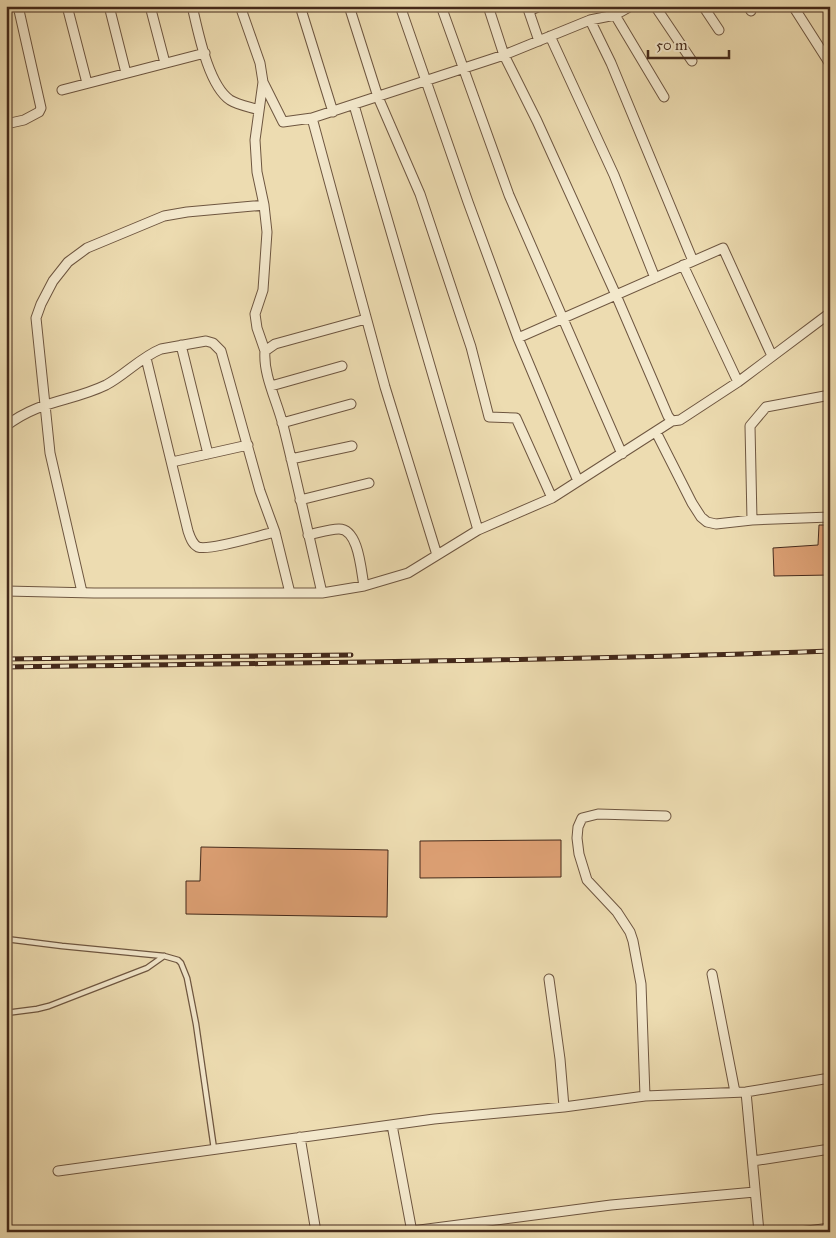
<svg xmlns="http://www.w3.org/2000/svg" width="836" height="1238" viewBox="0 0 836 1238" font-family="'IM FELL Great Primer',serif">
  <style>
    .building { fill: #dda074; stroke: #44291a }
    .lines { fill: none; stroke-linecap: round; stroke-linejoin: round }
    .service-casing { stroke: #6e5640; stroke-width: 7 }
    .minor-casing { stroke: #6e5640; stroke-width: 11 }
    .service { stroke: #f3e8cc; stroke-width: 4.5 }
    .minor { stroke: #f3e8cc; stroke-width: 9 }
    .rail-casing { stroke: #44291a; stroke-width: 5 }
    .rail { stroke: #f3e8cc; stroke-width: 3; stroke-dasharray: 9; stroke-linecap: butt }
  </style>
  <rect width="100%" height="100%" fill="#eddcb1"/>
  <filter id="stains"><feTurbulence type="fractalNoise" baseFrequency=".004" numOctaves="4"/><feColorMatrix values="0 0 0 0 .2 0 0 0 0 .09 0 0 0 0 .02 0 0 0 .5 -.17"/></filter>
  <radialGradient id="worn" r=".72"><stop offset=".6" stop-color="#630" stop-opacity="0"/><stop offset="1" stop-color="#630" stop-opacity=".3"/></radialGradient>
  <!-- building -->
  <path class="building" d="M819,525H830V575L774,576L773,548L818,545Z
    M561,840V877L420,878V841Z
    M201,847L388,850L387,917L186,914V881H200Z"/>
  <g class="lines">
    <!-- service casing -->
    <g class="service-casing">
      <path id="service" d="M6,939L62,946L164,956L178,960L181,963L187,978L196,1024L214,1149
        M6,1013L37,1009L49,1006L147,968L164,956"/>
    </g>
    <!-- minor casing -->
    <g class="minor-casing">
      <path id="minor" d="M67,6L87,83
        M109,6L126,73
        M150,6L165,63
        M192,6C198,31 208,85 230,100C238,105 250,107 259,110
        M240,6L260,63L263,82L255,140L257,172L264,205L267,232L263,290L255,314L257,328L265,351
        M300,6L333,112
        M349,6L378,97L420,194L471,347L489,417L516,418L552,498
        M400,6L468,202L518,338L578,481
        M441,6L509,195L622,454
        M488,6L504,55L537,121L616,295L668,416L672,421L680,420L738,382L830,313
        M527,6L539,41
        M631,6L615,15L664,97
        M655,6L692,61
        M703,6L719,30
        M748,6L751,11
        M793,6L830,64
        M529,11L540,6
        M590,20L611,63L693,261
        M550,36L614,175L655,278
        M263,82L283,122L312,118
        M62,90L205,53
        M354,105L478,530
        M6,124L24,120L39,112L41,108L18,6
        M683,265L738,382
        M518,338L723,248L772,356
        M181,345L208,454
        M146,358L188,531C190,537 192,544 198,547C209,551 261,535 275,532
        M271,386L342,366
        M282,423L351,404
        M6,426C39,400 71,402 106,385C125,375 141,357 161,349L206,341L213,343L221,351L260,491L275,532L290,593
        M656,432L692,503L701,517L707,522L716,524L752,520L830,517
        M291,459L352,446
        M172,462L248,445
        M300,500L369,483
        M752,520L750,426L766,407L830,395
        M308,535C318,533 329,529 339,529C359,529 361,571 364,586
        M437,555L385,387L312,118L504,55L590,20L615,15L610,6
        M6,591L94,593H322L364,586L408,573L478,530L552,498L672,421
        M82,592L50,453L36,318L41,304L53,281L68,262L87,248L164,216L187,212L264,205
        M322,593C309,537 297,481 283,425C277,401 263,375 265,351L275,344L366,319
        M712,974L735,1092
        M549,979L560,1059L564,1107
        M746,1092L759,1232
        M645,1096L641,984L633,941L630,932L617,912L587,880L579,854L577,838L578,827L582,818L598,814L666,816
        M392,1125L412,1232
        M300,1137L316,1232
        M753,1161L830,1149
        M58,1171L434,1119L564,1107L645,1096L746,1092L830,1078
        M412,1231L611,1205L755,1192
        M800,1232L830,1228"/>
    </g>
    <!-- service -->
    <use href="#service" class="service"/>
    <!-- minor -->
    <use href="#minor" class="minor"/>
    <!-- rail casing -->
    <g class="rail-casing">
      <path id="rail" d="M6,659L351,655
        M6,667C281,663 555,661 830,651"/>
    </g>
    <!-- rail -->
    <use href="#rail" class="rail"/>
  </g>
  <!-- margin -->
  <rect width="836" height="1238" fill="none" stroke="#eddcb1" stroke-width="25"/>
  <rect x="8" y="8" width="821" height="1223" fill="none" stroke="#44291a" stroke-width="2.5"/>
  <rect x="12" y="12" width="811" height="1213" fill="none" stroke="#44291a"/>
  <!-- scale -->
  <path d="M648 50v8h81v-8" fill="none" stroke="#44291a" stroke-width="2.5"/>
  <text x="656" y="50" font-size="15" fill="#44291a" stroke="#f3e8cc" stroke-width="4" paint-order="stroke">50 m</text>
  <rect width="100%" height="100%" filter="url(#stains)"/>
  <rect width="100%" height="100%" fill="url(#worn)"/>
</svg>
